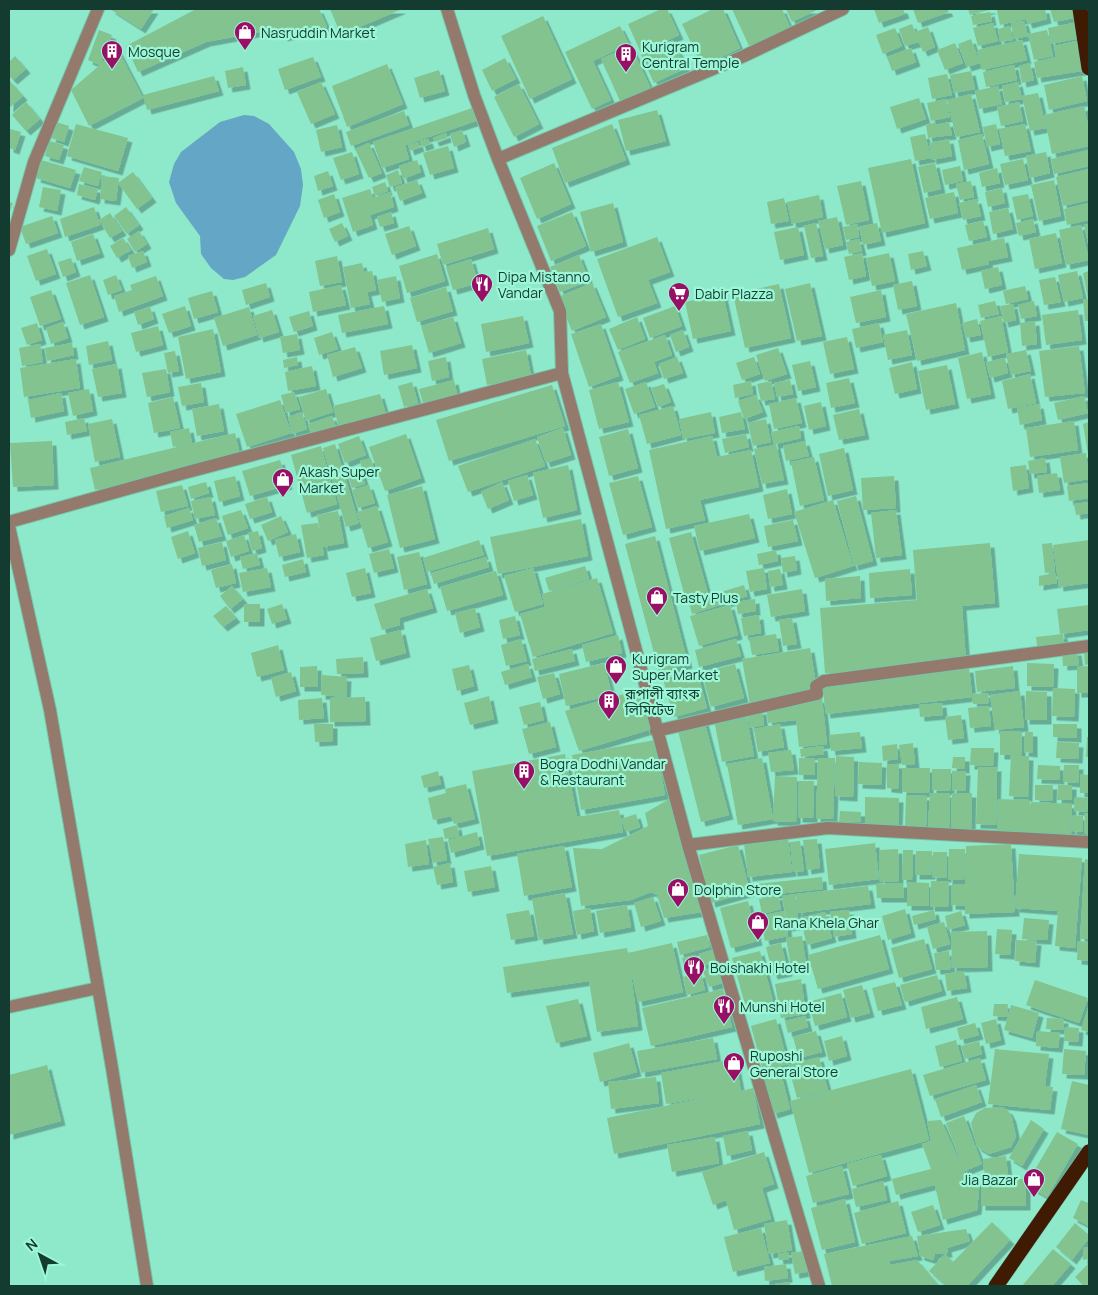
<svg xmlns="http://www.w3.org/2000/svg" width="1098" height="1295" viewBox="0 0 1098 1295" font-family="Manrope,'Noto Sans Bengali',sans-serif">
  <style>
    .water { fill: #63a6c5 }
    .building { fill: #82c38f; filter: url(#shadow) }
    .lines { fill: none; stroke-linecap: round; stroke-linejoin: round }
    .minor-casing { stroke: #76c6ab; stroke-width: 14 }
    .highway-casing { stroke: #76c6ab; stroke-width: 16 }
    .minor { stroke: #937a6d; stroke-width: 12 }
    .highway { stroke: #3f1b04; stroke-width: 15 }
    .labels { text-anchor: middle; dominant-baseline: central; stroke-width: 4.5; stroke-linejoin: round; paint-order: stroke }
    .poi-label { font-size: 14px; fill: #143b2f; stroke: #9bf7d7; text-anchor: start }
  </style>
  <defs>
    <filter id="shadow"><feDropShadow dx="4.5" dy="4.5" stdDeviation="0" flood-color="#0004"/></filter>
  </defs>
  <rect width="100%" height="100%" fill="#8ee9ca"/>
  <!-- water -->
  <path class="water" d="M244,115L254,116L269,124L294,152L301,169L303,185L300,206L276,255L245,277L233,280L224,279L211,268L201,254L200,236L176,203L169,182L174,164L181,152L220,122Z"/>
  <!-- building -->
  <path class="building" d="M110,9H154L141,29Z
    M196,9H319L327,27L283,37L281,28L206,42L138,72L126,46Z
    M330,9H402L341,35Z
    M661,9H667L679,35L641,53L628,24Z
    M713,9H723L740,48L702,66L682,24Z
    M732,9H782L790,27L749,46Z
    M786,9H819L792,22Z
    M874,9H903L905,14L879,23Z
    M913,9H947L949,12L918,23Z
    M968,9H993L970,15Z
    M1003,9H1045L1047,19L1028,24L1026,19L1000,25L997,10Z
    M1050,9H1072L1074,18L1054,22Z
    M990,12L992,21L973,25L971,16Z
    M543,16L572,79L530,99L501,36Z
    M1024,21L1028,36L1014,39L1011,23Z
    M1078,22L1081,38L1051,44L1048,28Z
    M993,23L998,41L978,46L973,28Z
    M912,24L915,32L928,27L935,47L923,52L919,42L905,46L899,29Z
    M620,26L629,44L593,61L611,100L592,109L565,52Z
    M1010,26L1013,40L1000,42L998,29Z
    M895,28L902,46L883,54L876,35Z
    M99,30L112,35L101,64L118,50L143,98L89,126L71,90L100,65L88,60Z
    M1047,30L1053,56L1034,60L1028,34Z
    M971,39L980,63L967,67L958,44Z
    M673,40L686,68L654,83L641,55Z
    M1022,40L1027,60L982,70L977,50Z
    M1076,41L1082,71L1037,78L1034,62L1056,57L1054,46Z
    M955,43L963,63L945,70L937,50Z
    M631,46L650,87L620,101L601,59Z
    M911,48L916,62L892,71L887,57Z
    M15,56L26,69L13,80L9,76V62Z
    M313,57L321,77L285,90L278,69Z
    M505,58L516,79L492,91L482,70Z
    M1030,63L1034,80L1022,83L1019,66Z
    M387,64L403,104L347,127L332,86Z
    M1014,65L1017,80L986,87L983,72Z
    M243,67L246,85L228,88L225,71Z
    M439,70L445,91L420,98L414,78Z
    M971,71L975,89L954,93L950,75Z
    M947,74L952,95L932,99L928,78Z
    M214,76L219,91L147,110L143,95Z
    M1082,76L1087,101L1049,110L1044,85Z
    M9,80L23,96L9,108Z
    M321,82L335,114L311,124L297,92Z
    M1018,82L1022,99L1005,102L1002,86Z
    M519,84L539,124L514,137L494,97Z
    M998,86L1002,104L979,109L975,91Z
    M1038,93L1046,128L1030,131L1022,96Z
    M971,94L980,132L956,137L947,100Z
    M919,98L926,119L897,129L890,107Z
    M946,99L950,117L931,121L927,103Z
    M26,102L40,119L26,131L12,115Z
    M1019,102L1023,121L1001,126L997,107Z
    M1084,106L1089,130V146L1052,154L1044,115Z
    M475,107L479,120L405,145L409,159L382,168L373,142Z
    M657,110L666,141L626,151L618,120Z
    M404,111L409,125L351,146L346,132Z
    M56,122L69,126L64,142L51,138Z
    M936,122V125L949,122L952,135L928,138L926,125Z
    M76,124L128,138L118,171L67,156Z
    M612,124L626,160L565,183L552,148Z
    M996,124L1000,144L987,147L983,127Z
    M1025,124L1031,151L1005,156L999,129Z
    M337,125L342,147L321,152L316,130Z
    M10,129L21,132L15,150L9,148Z
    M462,130L466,142L454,147L450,134Z
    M446,133L447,138L435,142L433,138Z
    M925,134L931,158L915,161L910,137Z
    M982,134L989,164L964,170L958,140Z
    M428,139L430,144L422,147L420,141Z
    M949,139L952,156L932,160L929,143Z
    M49,141L64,145L59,160L45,156Z
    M418,142L420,147L410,151L408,145Z
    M369,143L382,173L369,178L355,149Z
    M448,146L454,168L430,175L423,153Z
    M1089,150V166L1054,174L1051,159Z
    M352,152L359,174L341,180L333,158Z
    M1046,152L1050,173L1030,178L1026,156Z
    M911,159L925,223L882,233L868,168Z
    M1023,159L1028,180L1005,185L1000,164Z
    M41,160L76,170L70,188L36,178Z
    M417,160L421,172L403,179L399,166Z
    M554,163L571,204L537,219L520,178Z
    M935,163L941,189L924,193L918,167Z
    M960,166L963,181L945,185L942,170Z
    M84,167L102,172L98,186L79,181Z
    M997,168L1000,183L982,187L979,173Z
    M1089,169V200L1063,206L1056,177Z
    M398,170L402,183L390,187L386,175Z
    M328,171L333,186L318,191L314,176Z
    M133,172L152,198L137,209L118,183Z
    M102,176L119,178L116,201L100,199Z
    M417,180L422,193L400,201L395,187Z
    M1054,180L1061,216L1039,221L1031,185Z
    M861,181L869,220L846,225L837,186Z
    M971,181L974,197L960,200L956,184Z
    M385,182L388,191L375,196L372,187Z
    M79,184L98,189L95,200L77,195Z
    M43,187L61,190L57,211L39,207Z
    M1002,188L1005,203L988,207L985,192Z
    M370,189L373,198L390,192L394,207L370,215L373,225L353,232L342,198Z
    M954,192L958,213L930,219L925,198Z
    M334,194L340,212L324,218L318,200Z
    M1028,194L1033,216L1017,220L1012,197Z
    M819,195L823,217L792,224L787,202Z
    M784,198L789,221L771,224L767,202Z
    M977,199L981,216L963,220L959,203Z
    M9,202L13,203L9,214Z
    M613,203L623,242L591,252L580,212Z
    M1089,203V220L1067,225L1064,209Z
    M94,207L100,225L65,237L60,219Z
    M126,207L139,225L127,234L114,216Z
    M1008,208L1013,229L993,234L989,212Z
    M391,212L394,223L380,227L377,217Z
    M572,212L586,246L551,261L537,226Z
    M110,213L122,231L110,238L99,220Z
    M52,216L58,233L26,244L20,227Z
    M837,217L843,245L825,249L818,221Z
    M1033,219L1036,232L1019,236L1016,223Z
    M983,221L987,237L969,241L965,225Z
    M342,223L348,236L335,242L329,229Z
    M816,223L823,256L811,258L804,226Z
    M877,223L881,241L863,245L859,227Z
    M857,224L859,237L846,240L843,227Z
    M1089,224V243H1088L1084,225Z
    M1081,225L1089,260L1066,265L1059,230Z
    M409,226L416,246L392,255L385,234Z
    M798,227L804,255L780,260L774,232Z
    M488,228L494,249L443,265L437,244Z
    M139,231L147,244L135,252L127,239Z
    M1056,233L1062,263L1035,269L1029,239Z
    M93,234L100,253L77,261L71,242Z
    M657,237L670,272L648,280L657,303L618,317L597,259Z
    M123,238L131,250L117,258L110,246Z
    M1004,238L1008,257L988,261L989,264L962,270L957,248Z
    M859,239L862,251L849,254L846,242Z
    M47,249L56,274L36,281L27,256Z
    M143,251L147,262L132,268L128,256Z
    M923,251L927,266L911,270L908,254Z
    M862,253L866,276L849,280L844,257Z
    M889,253L895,281L872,286L866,258Z
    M437,254L445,281L407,293L399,266Z
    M579,255L589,281L560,292L550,267Z
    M337,256L342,282L320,286L315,261Z
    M71,258L76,272L63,277L58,262Z
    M471,259L478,283L453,290L446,267Z
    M362,263L364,272L372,271L376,290L367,292L370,304L351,308L343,267Z
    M998,267L1002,285L985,289L981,271Z
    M1077,271L1083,298L1064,302L1058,275Z
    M1089,271V321H1085L1083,299H1088L1083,273Z
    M90,275L104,317L80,325L66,283Z
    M116,275L122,290L108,295L103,280Z
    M156,276L163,296L119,312L114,296L132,290L130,285Z
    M396,276L400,298L382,302L377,280Z
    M1055,277L1061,302L1044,305L1039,280Z
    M912,281L917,306L898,310L893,285Z
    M266,283L270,297L246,305L242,290Z
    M592,283L606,317L572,331L558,297Z
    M810,283L822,336L797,341L785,289Z
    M779,284L791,338L745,348L733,294Z
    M341,285L346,305L313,312L309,292Z
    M1025,286L1028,299L1006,304L1003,291Z
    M446,287L453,311L417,322L410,298Z
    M51,290L61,319L40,326L30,297Z
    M881,290L886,317L856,323L850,297Z
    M212,291L218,312L194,319L188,298Z
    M723,294L731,331L693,339L685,302Z
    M995,301L999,314L981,318L978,305Z
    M1034,301L1037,316L1021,319L1018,305Z
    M956,303L965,350L917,361L906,314Z
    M1013,304L1016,320L1004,323L1000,306Z
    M185,306L191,326L169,333L162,314Z
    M384,306L388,324L342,333L338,315Z
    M675,306L682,326L650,338L643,318Z
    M150,307L154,319L138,325L134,312Z
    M249,307L257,335L223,346L214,318Z
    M272,310L279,332L259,338L253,316Z
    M1078,310L1082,340L1046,345L1042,315Z
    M309,311L313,326L294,332L289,317Z
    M523,316L529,343L486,352L481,324Z
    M1001,316L1008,352L988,357L980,321Z
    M453,317L461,343L429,353L421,326Z
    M637,317L645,339L618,350L609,329Z
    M977,319L981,335L966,338L962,323Z
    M1035,321L1037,344L1022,346L1020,323Z
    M63,322L68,338L51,344L46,328Z
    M37,323L42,340L27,345L21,328Z
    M879,323L883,342L856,348L852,329Z
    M601,324L619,376L589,387L571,334Z
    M158,326L163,345L136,352L131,333Z
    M213,329L221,372L186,379L178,337Z
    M683,330L689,347L676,352L670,335Z
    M907,330L912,355L888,360L883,335Z
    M332,332L338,349L319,355L314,338Z
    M297,334L300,350L283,353L280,337Z
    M665,335L672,355L654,362L658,373L630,383L618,352Z
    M847,337L854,369L830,374L823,342Z
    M108,341L112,360L89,365L86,346Z
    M72,343L74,355L47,361L45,348Z
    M40,344L43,362L22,366L19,348Z
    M412,345L417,368L384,375L380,351Z
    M1079,346L1085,393L1045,397L1039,351Z
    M355,347L362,368L333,377L327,355Z
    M778,348L787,374L765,381L756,355Z
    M526,350L531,376L487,385L482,359Z
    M1026,350L1031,371L1011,375L1006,354Z
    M175,351L179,371L168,373L164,353Z
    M982,352L991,394L967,399L958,358Z
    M297,357L298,365L284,368L283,360Z
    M446,357L449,377L432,381L428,361Z
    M677,357L683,373L664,379L659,364Z
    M754,357L760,374L742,380L736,363Z
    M1005,358L1008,373L990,378L986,362Z
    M76,359L80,388L24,397L20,368Z
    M810,361L816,387L798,391L792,365Z
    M912,362L917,389L895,394L889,368Z
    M117,364L122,393L98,397L92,369Z
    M947,365L955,404L926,410L918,371Z
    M312,366L316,386L288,391L285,372Z
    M166,369L170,392L147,397L142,373Z
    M1030,374L1036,403L1008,409L1002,381Z
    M849,378L855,403L831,408L826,383Z
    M454,380L457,394L423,403L419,389Z
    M790,380L793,394L777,397L774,383Z
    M751,381L753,394L735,398L733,385Z
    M771,381L775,399L761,401L757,384Z
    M412,382L418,403L404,407L398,386Z
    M618,382L629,422L599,429L589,390Z
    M646,382L655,407L634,414L625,389Z
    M201,383L204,402L182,406L178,387Z
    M664,384L671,402L658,407L651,388Z
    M552,385L565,426L449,461L436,420Z
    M89,389L93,411L73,416L68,393Z
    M326,389L333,412L306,421L299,397Z
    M294,392L300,409L286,413L281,395Z
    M61,393L64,411L31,418L28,400Z
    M380,394L386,414L339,427L333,406Z
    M756,395L763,412L744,419L738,401Z
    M1084,396L1088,413L1058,420L1054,403Z
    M173,397L180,428L154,433L148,403Z
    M796,398L802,423L774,429L769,404Z
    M280,400L291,433L247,447L236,414Z
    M821,402L826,426L809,430L804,406Z
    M219,404L224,431L197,436L192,409Z
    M1039,404L1042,420L1020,425L1017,408Z
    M673,406L681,435L647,444L639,415Z
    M859,409L865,435L839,440L833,415Z
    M302,412L307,429L292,434L288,417Z
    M711,412L715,433L683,439L679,419Z
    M741,412L745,429L722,433L719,417Z
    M332,416L337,430L312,438L308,424Z
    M84,418L87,431L67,435L65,422Z
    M112,419L120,457L95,462L88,424Z
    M766,419L771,442L753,446L748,423Z
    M1074,421L1078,450L1030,457L1026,428Z
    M1089,422V454H1088L1083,424Z
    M799,426L801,438L776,444L784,480L762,484L754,449L774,445L771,432Z
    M189,428L192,443L173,447L170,432Z
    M563,428L571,455L546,463L537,437Z
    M628,429L638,468L609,476L599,437Z
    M235,433L240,455L95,490L90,468Z
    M406,434L421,478L385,491L369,447Z
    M746,434L749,447L725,453L722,439Z
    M359,436L366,455L345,463L338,444Z
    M712,436L717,457L751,450L759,487L700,500L705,520L666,529L649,450Z
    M535,439L545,466L468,492L458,466Z
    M52,441L54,485L13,487L10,443Z
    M805,441L809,456L786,461L783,446Z
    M335,444L359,523L346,527L323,448Z
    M321,446L337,504L307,513L291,455Z
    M844,448L853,490L828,496L819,454Z
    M1086,453L1089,479L1064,483L1060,457Z
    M814,457L824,500L800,506L791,462Z
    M371,458L375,472L364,475L360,461Z
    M1045,458L1047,472L1030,474L1028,461Z
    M280,460L288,485L250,496L242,471Z
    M568,465L577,510L543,518L533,473Z
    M1026,465L1029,488L1013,491L1010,467Z
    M360,467L365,484L352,488L347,471Z
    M1057,473L1060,490L1039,493L1037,476Z
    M527,475L533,495L514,501L508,481Z
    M235,476L240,496L219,502L214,481Z
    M638,476L652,527L623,535L609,483Z
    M894,476L896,508L863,510L861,478Z
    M206,482L209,493L191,499L188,487Z
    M502,482L509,500L488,509L481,492Z
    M1088,483L1089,498L1069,501L1067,486Z
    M182,485L188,506L161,512L156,491Z
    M369,485L375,503L358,508L352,490Z
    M422,486L435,539L400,548L387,495Z
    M787,489L792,514L768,519L763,495Z
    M856,496L873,561L854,566L837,501Z
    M211,497L215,515L195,519L191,501Z
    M267,497L272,512L250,519L245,504Z
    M833,500L853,566L815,578L794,512Z
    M1089,502V513L1076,515L1074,504Z
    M377,506L388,542L368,548L357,512Z
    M189,508L193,520L167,528L164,516Z
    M241,510L248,528L228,535L222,516Z
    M896,510L902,555L876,558L871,513Z
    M338,511L344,543L323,547L317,515Z
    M749,514L755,538L700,551L694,526Z
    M281,516L288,532L268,541L261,525Z
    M216,518L222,536L199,542L194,525Z
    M581,519L588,556L498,574L490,537Z
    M793,520L798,541L768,547L764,526Z
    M318,523L324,555L307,558L301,525Z
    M188,531L195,553L178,559L171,537Z
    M258,531L262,548L252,551L248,533Z
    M691,532L708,594L686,601L669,538Z
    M296,534L300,552L279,557L275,540Z
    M244,535L249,551L231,557L226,541Z
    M655,536L688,664L659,672L625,544Z
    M479,540L484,555L427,572L423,558Z
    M1089,540V583L1059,587L1053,545Z
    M222,542L226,560L202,566L198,548Z
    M990,543L995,603L962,606L966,661L930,667L825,673L820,608L917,600L913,550Z
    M1052,543L1055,572L1045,573L1042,544Z
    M389,549L394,568L374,573L369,554Z
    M776,550L778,561L759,565L757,554Z
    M419,552L427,584L404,590L397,557Z
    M257,553L260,565L243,569L240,557Z
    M795,556L797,570L783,573L781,558Z
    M486,557L489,567L434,584L431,573Z
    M303,559L306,572L285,577L282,565Z
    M232,564L236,583L216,588L211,570Z
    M585,566L589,579L549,591L545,578Z
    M267,568L271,587L243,592L239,573Z
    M365,568L371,593L352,597L346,573Z
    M533,568L543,604L515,612L504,576Z
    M764,568L767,589L750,592L746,571Z
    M780,569L783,585L770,587L768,571Z
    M910,569L912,595L870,598L869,573Z
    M496,571L503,595L447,611L440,587Z
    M1055,573L1057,583L1039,586V576Z
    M860,576L861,598L826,601L825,579Z
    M597,578L613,633L533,657L520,614L545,607L542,594Z
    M744,585L747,596L692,614L689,602Z
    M232,586L243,599L230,609L220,596Z
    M427,589L433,608L399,618L400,625L382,630L374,604Z
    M802,589L805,611L771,617L767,595Z
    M755,599L756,611L738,614L736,602Z
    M244,604H260V622H244Z
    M282,604L287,619L272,624L267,609Z
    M730,605L738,635L699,646L690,616Z
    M1089,605V630L1060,634L1057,609Z
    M226,606L236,618L223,627L213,616Z
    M475,608L480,627L460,633L455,613Z
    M759,615L761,633L744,636L741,618Z
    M515,616L520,635L503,639L499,620Z
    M792,618L797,644L783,646L779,620Z
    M401,630L406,653L376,661L370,638Z
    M776,634L779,651L752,655L749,638Z
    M1063,634L1065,650L1038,653L1036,637Z
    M618,635L622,653L586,662L582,645Z
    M521,639L527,661L506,666L501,645Z
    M736,639L741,656L699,667L695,650Z
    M278,645L284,670L257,677L251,653Z
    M810,648L818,696L750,705L742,659Z
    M572,649L575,661L535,671L532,659Z
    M1089,650V664L1085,665L1084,651Z
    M1077,651L1079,665L1063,666L1062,652Z
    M363,657L364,673L337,674L336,659Z
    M604,663L612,695L566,706L559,674Z
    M1027,663L1054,664L1053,687L1027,686Z
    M528,664L532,677L505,685L501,672Z
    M735,664L744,698L711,707L702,673Z
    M469,665L474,686L457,691L452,669Z
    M317,666L318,687H300V667Z
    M1013,666L1015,688L977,692L975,671Z
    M1089,666V693H1077V667Z
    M969,668L972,694L988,693L989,703L973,704L972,697L826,714L822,685Z
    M697,670L707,708L674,717L663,679Z
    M291,672L296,691L276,697L271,678Z
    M554,673L560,694L543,699L537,677Z
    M322,675L347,677L346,697L321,695Z
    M1053,688L1075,689L1074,717L1052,716Z
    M641,689L652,729L579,751L565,711Z
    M1020,691L1024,727L995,730L990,695Z
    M1026,691L1047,692V720H1025Z
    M489,696L494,719L470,725L464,703Z
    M365,697L366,721L330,722V698Z
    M322,698L324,718L299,720L298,700Z
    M822,698L827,744L799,747L796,720L768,723L766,705Z
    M540,702L544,720L524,725L519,707Z
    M942,703L943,715L920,717L919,705Z
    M989,706L991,726L970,728L968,708Z
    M762,710L764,725L750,728L747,712Z
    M746,713L754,756L722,762L714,719Z
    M961,715L964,738L948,740L945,717Z
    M704,720L729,815L701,822L677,727Z
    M550,722L556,747L529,754L522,729Z
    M314,724H333V741L315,742Z
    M780,724L784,747L758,752L754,729Z
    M1053,724H1077V738L1053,737Z
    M1000,731L1022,732L1021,756H1029L1028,797L1009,796L1011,755H1000Z
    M860,732L862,748L831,751L829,735Z
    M1025,732H1033V753L1024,752Z
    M1087,737H1089V757H1086Z
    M655,740L665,795L581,810L572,755Z
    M1057,742L1079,743L1078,759L1056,758Z
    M913,743L915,764L902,765L899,745Z
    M897,744L898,759L883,761L882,746Z
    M823,746L824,754L801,757L800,749Z
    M971,748H994L993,766L970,765Z
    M791,750L794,770L771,772L768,753Z
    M565,754L577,817L619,810L623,832L487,856L472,771Z
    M836,756L854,757L853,797L835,796Z
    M953,757H965V769L952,768Z
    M762,758L773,819L738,825L727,764Z
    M799,758H815V775H799Z
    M818,758H835L833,819H816Z
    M859,762L882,763L881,785L858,784Z
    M887,764H899L898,789L887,788Z
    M1038,765L1060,766V780L1037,779Z
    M1064,765H1079L1078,783L1063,782Z
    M978,767H997L996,825L976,824Z
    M902,768H930L929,793L902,792Z
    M932,769H951L950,791L932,790Z
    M438,771L441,784L424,788L421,776Z
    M952,771H966L965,791L952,790Z
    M1080,774L1089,775V793H1080Z
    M775,776L797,777L796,822L773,821Z
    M799,781H814L813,818H798Z
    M466,784L475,819L454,824L451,816L433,820L428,798L446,793L445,789Z
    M1035,785H1053L1052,801L1035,800Z
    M1058,785H1072V800H1057Z
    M930,793H950L949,828L928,827Z
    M952,793H972L971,830L951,829Z
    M906,795L927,796L926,826H905Z
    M865,797L899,798L898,827L865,826Z
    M1075,797L1088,798L1087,812L1074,811Z
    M671,798L702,912L664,918L657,895L651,892L631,900L581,906L573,848L602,849L648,826L645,813Z
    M998,799L1030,800V812L1031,802L1072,804L1071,834L997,831Z
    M840,811L861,812V822H839Z
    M1085,813H1089V834H1084Z
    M636,814L640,827L626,832L621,819Z
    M1073,815L1083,816V832L1072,831Z
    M457,825L459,836L445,839L443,829Z
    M477,832L480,845L451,853L448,840Z
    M443,837L447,860L433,863L428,839Z
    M788,838L792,872L748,877L744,843Z
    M817,839L820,868L807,870L803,840Z
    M426,840L429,864L408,867L405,844Z
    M800,841L804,871L793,872L790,842Z
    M875,843L879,879L829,885L825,849Z
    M1011,844L1015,912L965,914V906L951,905L952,884H965V893L966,846Z
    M738,845L750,892L711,903L699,855Z
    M564,846L572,887L524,896L517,854Z
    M898,849L899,881L880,882L879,850Z
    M949,849H965L964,880H948Z
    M903,850H913L912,880H902Z
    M916,851H932L931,875H915Z
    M933,852H947V878L932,877Z
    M1019,854L1082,858L1075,948L1055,946L1058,911L1015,908Z
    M1085,859L1089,860V939H1080Z
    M450,863L453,882L437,885L433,867Z
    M491,866L495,887L468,892L464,871Z
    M822,877L823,889L758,896L757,884Z
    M931,881H949L948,907H930Z
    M907,882L929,883V906H907Z
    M903,883L904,898H877L876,884Z
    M868,886L871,904L798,913L796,894Z
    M565,893L573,934L539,940L532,899Z
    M795,894L799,925L787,927L788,936L765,941L760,916L784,911L787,923L782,896Z
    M778,895L781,909L762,914L759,899Z
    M653,897L661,921L641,927L634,903Z
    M748,901L758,941L731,948L720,908Z
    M627,905L631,927L600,933L596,911Z
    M590,908L594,931L577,935L573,911Z
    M905,909L911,933L888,940L882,916Z
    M529,910L534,936L511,940L506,914Z
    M849,910L852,934L834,937L830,912Z
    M934,910L936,919L914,925L912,916Z
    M961,911L965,925L948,930L945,916Z
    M825,912L832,938L807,945L800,918Z
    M1024,918L1049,920L1047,940L1022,939Z
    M944,922L950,944L933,949L927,927Z
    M997,929L1012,930L1010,955L995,954Z
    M987,931L988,967L952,968L951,932Z
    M707,935L710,947L680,955L677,942Z
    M880,935L889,969L818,989L808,955Z
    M802,936L806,964L791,967L786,938Z
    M924,939L932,969L899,978L891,948Z
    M1016,940L1037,941L1035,963L1015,961Z
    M1078,941L1089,942V961L1077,960Z
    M672,943L683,992L638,1002L630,967L638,1026L597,1032L589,981L507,993L503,967L627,948L628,953Z
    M781,943L788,972L773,975L766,947Z
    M712,950L716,962L702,966L699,954Z
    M760,951L773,1001L746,1008L732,958Z
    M949,951L951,969L936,970L934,953Z
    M695,955L698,968L685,971L682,958Z
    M720,965L725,982L709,987L703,971Z
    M964,971L967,988L947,991L945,974Z
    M701,973L705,990L687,995L683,977Z
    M937,975L942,991L905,1002L900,985Z
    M801,979L806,1014L781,1018L775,984Z
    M1035,980L1088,998L1079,1023L1026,1005Z
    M895,982L902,1005L878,1011L872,988Z
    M862,985L870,1013L851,1018L843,990Z
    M723,989L732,1027L651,1046L642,1008Z
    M841,993L847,1017L815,1026L808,1002Z
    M957,997L963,1019L926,1029L921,1007Z
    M578,999L587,1036L556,1043L546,1006Z
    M994,1004H1008L1007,1017L993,1016Z
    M1011,1005L1039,1013L1032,1038L1004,1030Z
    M1089,1005V1032L1081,1030Z
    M805,1016L808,1027L788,1033L785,1021Z
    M1047,1018L1064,1019L1063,1030L1046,1029Z
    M776,1019L788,1064L763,1071L751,1026Z
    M996,1019L1001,1040L986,1044L981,1023Z
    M975,1023L979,1035L960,1040L957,1028Z
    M1065,1027L1079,1028L1078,1042L1064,1041Z
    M816,1031L822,1052L799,1058L793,1037Z
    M1037,1031L1060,1033L1058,1048L1036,1046Z
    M842,1036L847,1056L829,1061L824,1041Z
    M713,1038L717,1059L641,1073L637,1051Z
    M956,1040L962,1061L940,1067L935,1046Z
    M979,1041L982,1054L965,1059L961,1046Z
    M629,1043L637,1072L600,1082L593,1053Z
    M995,1049L1049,1054L1045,1086L1053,1087L1050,1110L988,1104Z
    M1064,1049L1086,1051L1084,1075L1062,1074Z
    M819,1057L828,1090L797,1098L788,1065Z
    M980,1058L986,1080L930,1096L923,1075Z
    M735,1059L741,1091L753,1088L760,1124L614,1154L607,1118L737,1091L666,1104L661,1073Z
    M47,1065L61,1121L9,1135V1075Z
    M911,1069L929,1140L809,1173L790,1101Z
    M781,1073L790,1109L773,1114L763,1078Z
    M656,1077L659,1103L611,1109L608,1082Z
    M1072,1081L1089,1085V1135L1061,1129Z
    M976,1085L982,1102L941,1117L935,1099Z
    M1001,1107L1008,1110L1012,1118L1016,1137L1011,1147L989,1154L977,1147L971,1123L976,1113L985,1108Z
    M964,1116L982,1164L964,1171L946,1123Z
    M941,1120L966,1176L970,1179L980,1180L977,1210L943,1220L932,1173L934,1185L896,1195L892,1179L931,1169L922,1144L931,1141L927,1121Z
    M1031,1120L1044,1129L1022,1166L1009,1158Z
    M748,1131L752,1150L727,1156L723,1136Z
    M1057,1132L1078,1144L1047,1197L1026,1185Z
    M715,1137L719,1163L672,1172L667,1145Z
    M764,1152L774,1184L762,1188L771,1219L734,1230L726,1200L713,1205L702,1172Z
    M881,1155L887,1176L853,1186L847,1164Z
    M1006,1156L1008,1176L985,1179L983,1159Z
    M842,1166L849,1194L813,1203L806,1176Z
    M981,1179H1026V1206H981Z
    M883,1181L887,1200L856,1207L852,1189Z
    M845,1199L855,1242L822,1250L811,1208Z
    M1081,1200L1089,1203V1226L1073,1218Z
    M898,1201L906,1233L862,1244L854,1213Z
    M933,1205L940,1225L918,1232L911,1212Z
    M787,1220L792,1250L769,1254L764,1224Z
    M992,1222L1010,1240L967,1286H946L929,1271L945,1254L953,1262Z
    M1075,1223L1089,1235V1238L1072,1260L1056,1247Z
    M761,1228L770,1263L733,1272L724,1237Z
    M966,1229L970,1241L947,1248L948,1253L935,1254L933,1260L920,1256L917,1236Z
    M912,1236L918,1256L889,1261L890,1265L917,1260L939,1286H832L824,1254Z
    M1089,1247V1259L1083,1260V1248Z
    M1053,1249L1071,1264L1052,1286H1022Z
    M809,1250L812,1271L795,1274L791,1253Z
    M788,1252L789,1259L779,1260L778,1254Z
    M1089,1263V1286H1084L1075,1277Z
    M786,1264L788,1278L765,1281L764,1267Z
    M790,1282V1286H775V1284Z"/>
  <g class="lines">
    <!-- minor casing -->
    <g class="minor-casing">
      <path id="minor" d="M447,9L474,95L498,159L744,56L843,9
        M498,159L560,311L562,373
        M9,250L34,162L98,9
        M9,522L184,473L562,373L688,845L819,1286
        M9,526L50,710L112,1068L147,1286
        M656,731L817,694L816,686L824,681L1089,646
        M688,845L828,828L1089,842
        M9,1007L98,988"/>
    </g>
    <!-- highway casing -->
    <g class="highway-casing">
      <path id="highway" d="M1080,9L1089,68
        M996,1286L1089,1152"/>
    </g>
    <!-- minor -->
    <use href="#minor" class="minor"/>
    <!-- highway -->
    <use href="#highway" class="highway"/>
  </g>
  <!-- icons -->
  <defs>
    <g id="shop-pin" transform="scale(1.125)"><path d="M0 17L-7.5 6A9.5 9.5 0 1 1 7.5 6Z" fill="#981065" stroke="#9bf7d7"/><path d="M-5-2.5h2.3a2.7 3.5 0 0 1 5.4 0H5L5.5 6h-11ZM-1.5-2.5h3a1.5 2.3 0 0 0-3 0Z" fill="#fff"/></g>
    <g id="building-pin" transform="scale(1.125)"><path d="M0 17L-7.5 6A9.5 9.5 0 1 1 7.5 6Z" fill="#981065" stroke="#9bf7d7"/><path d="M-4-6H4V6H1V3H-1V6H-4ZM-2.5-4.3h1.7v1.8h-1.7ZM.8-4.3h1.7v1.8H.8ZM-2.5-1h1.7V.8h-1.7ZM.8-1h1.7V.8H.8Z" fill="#fff"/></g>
    <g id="restaurant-pin" transform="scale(1.125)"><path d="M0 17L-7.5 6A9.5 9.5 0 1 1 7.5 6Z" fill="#981065" stroke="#9bf7d7"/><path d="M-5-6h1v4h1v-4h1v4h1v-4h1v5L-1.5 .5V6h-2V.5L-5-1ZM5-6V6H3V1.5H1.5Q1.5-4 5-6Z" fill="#fff"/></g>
    <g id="supermarket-pin" transform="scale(1.125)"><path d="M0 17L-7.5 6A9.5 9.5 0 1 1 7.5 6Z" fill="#981065" stroke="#9bf7d7"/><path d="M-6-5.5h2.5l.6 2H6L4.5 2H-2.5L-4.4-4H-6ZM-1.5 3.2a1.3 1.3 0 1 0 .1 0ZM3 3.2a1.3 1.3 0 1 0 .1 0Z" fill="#fff"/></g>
  </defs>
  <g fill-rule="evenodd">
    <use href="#shop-pin" x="245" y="32"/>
    <use href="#building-pin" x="112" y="51"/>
    <use href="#building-pin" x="626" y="54"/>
    <use href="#restaurant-pin" x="482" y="284"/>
    <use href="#supermarket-pin" x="679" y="293"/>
    <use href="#shop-pin" x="283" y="479"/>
    <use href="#shop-pin" x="657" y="597"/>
    <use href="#shop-pin" x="616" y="666"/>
    <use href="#building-pin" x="609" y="701"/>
    <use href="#building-pin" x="524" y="771"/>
    <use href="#shop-pin" x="678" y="889"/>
    <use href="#shop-pin" x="758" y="922"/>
    <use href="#restaurant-pin" x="694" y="967"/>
    <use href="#restaurant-pin" x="724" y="1006"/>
    <use href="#shop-pin" x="734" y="1063"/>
    <use href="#shop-pin" x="1034" y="1179"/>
  </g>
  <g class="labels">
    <!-- poi labels -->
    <g class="poi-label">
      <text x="261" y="32">Nasruddin Market</text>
      <text x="642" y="46">Kurigram<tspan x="642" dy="16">Central Temple</tspan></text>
      <text x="128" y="51">Mosque</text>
      <text x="498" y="276">Dipa Mistanno<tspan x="498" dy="16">Vandar</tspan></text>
      <text x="695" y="293">Dabir Plazza</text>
      <text x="299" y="471">Akash Super<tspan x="299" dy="16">Market</tspan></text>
      <text x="673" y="597">Tasty Plus</text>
      <text x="632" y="658">Kurigram<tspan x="632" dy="16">Super Market</tspan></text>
      <text x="625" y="693">রূপালী ব্যাংক<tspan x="625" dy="16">লিমিটেড</tspan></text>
      <text x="540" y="763">Bogra Dodhi Vandar<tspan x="540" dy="16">&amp; Restaurant</tspan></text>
      <text x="694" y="889">Dolphin Store</text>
      <text x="774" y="922">Rana Khela Ghar</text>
      <text x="710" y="967">Boishakhi Hotel</text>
      <text x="740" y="1006">Munshi Hotel</text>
      <text x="750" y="1055">Ruposhi<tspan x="750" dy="16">General Store</tspan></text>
      <text x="1018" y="1179" text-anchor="end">Jia Bazar</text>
    </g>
  </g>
  <!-- border -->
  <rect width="1098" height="1295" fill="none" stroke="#143b2f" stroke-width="20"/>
  <!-- north arrow -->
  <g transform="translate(40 1255) rotate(320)" stroke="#9bf7d7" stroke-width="4" paint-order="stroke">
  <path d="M0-4L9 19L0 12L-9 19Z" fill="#143b2f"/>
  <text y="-8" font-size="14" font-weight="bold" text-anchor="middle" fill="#143b2f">N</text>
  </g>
</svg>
